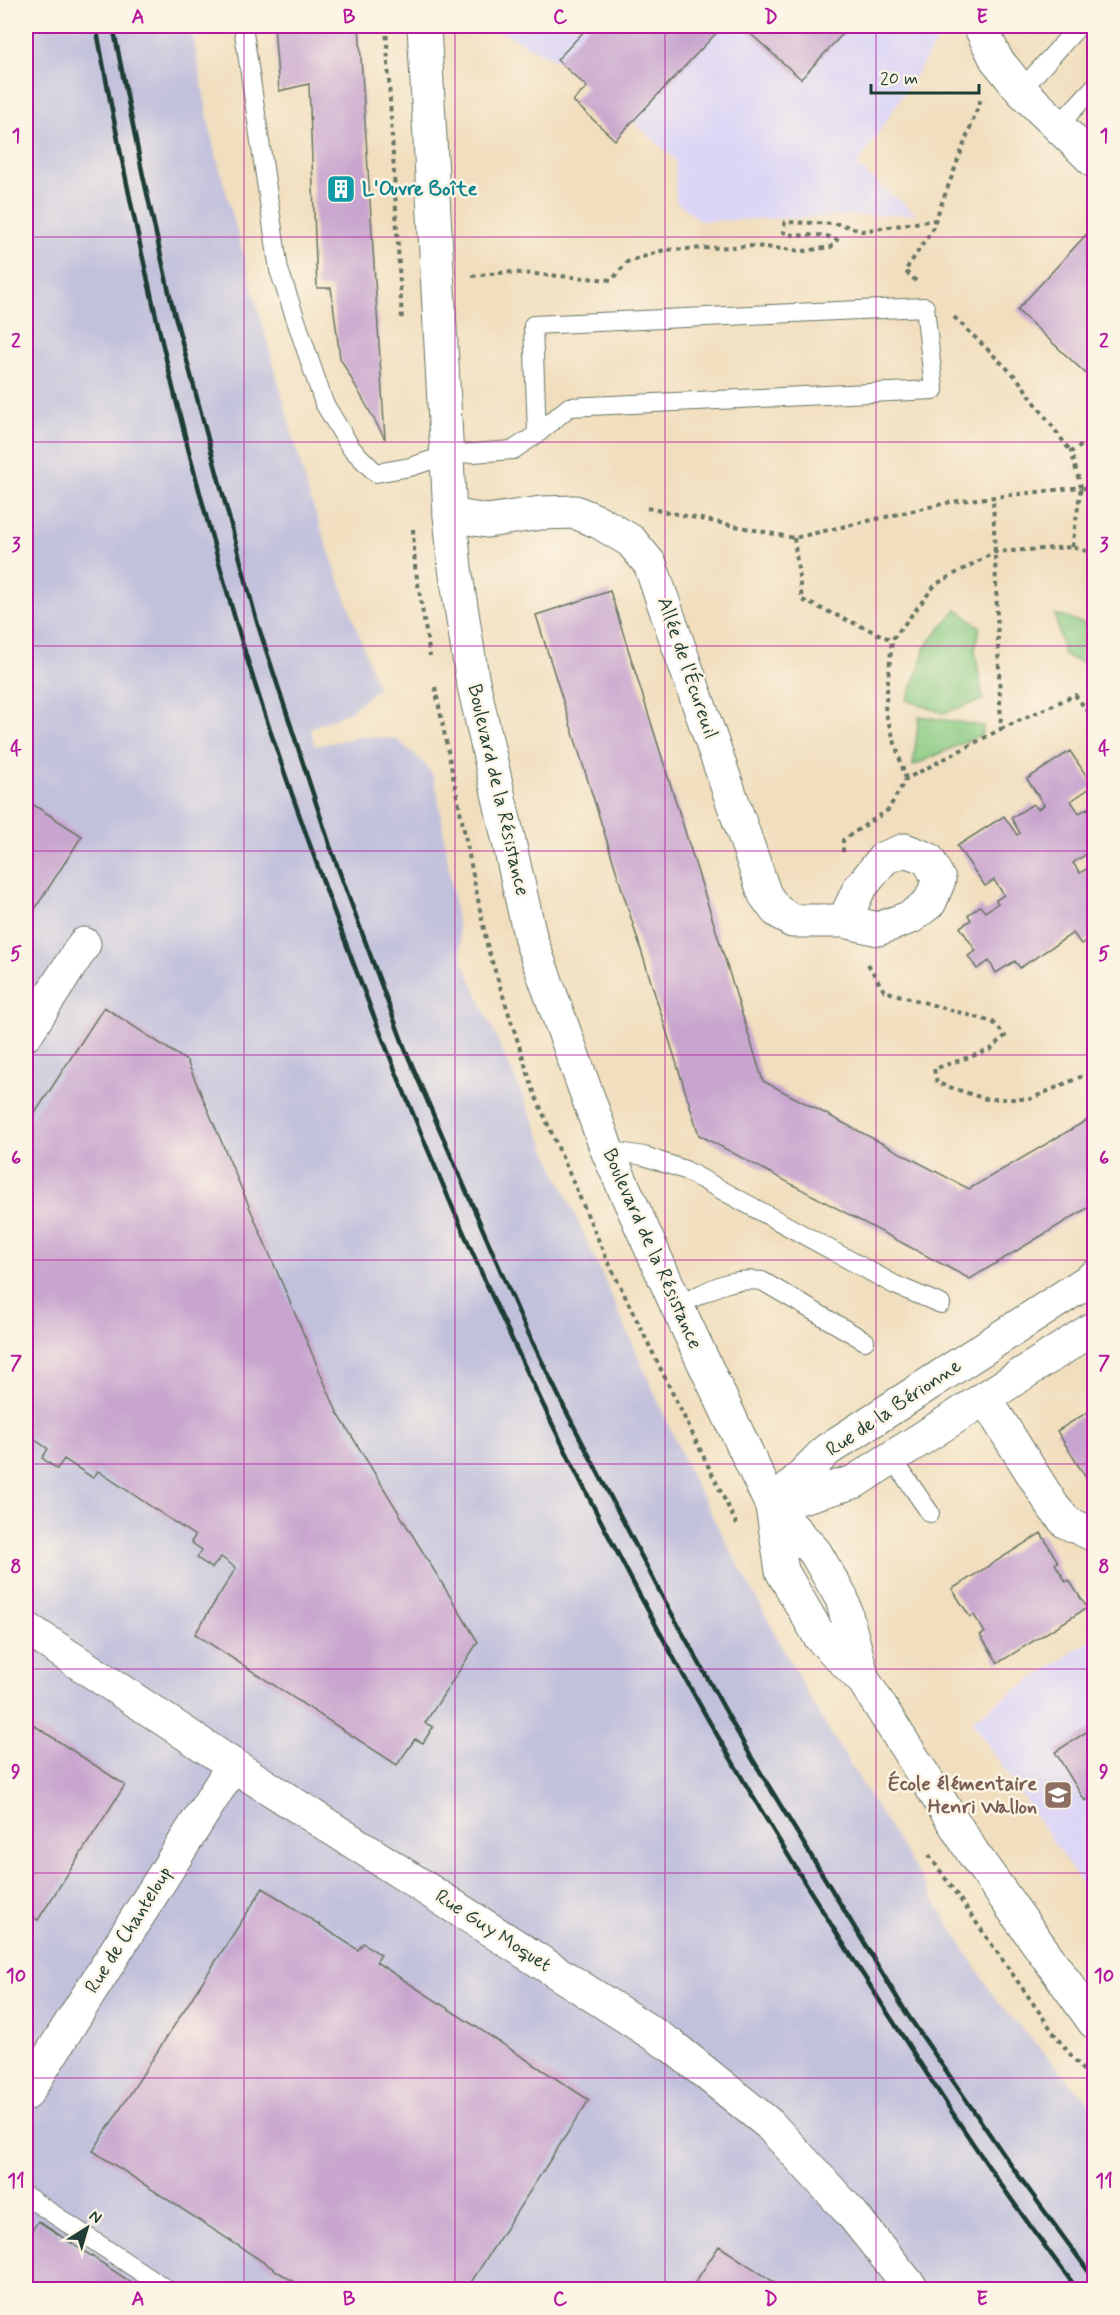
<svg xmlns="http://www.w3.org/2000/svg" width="1120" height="2315" viewBox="0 0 1120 2315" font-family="Mynerve,sans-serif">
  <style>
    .built { fill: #dcd5f6 }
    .industrial { fill: #c2c1dc }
    .green { fill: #89ca82; stroke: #54845b; stroke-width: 1.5 }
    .building { fill: #c8a5ce }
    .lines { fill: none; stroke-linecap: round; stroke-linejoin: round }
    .service-casing { stroke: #687564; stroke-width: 20 }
    .minor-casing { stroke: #687564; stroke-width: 35 }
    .tertiary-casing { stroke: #687564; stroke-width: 35 }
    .secondary-casing { stroke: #687564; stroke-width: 35 }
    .path { stroke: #687564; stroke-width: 4; stroke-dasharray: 4.5 4.5; stroke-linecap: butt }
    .service { stroke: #fff; stroke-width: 18 }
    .minor { stroke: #fff; stroke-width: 33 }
    .tertiary { stroke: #fff; stroke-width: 33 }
    .secondary { stroke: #fff; stroke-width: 33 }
    .rail { stroke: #1f3d34; stroke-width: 4.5 }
    .grid { fill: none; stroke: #b5179e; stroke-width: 1.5; stroke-opacity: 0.55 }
    .labels { text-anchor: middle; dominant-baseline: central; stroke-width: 5; stroke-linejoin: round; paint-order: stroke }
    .culture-label { font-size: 20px; font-weight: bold; fill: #0d838f; stroke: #fcf5e5; text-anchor: start }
    .street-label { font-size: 20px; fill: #1f3d34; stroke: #fcf5e5 }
    .education-label { font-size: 20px; font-weight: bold; fill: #785e54; stroke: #fcf5e5; text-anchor: end }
    .neatline { fill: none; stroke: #b5179e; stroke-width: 2 }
    .grid-label { font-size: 20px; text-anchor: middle; font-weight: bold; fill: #b5179e }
  </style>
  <rect width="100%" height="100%" fill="#fcf5e5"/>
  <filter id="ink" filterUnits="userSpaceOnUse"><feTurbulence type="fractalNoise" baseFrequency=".0167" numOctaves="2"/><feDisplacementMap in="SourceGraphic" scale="12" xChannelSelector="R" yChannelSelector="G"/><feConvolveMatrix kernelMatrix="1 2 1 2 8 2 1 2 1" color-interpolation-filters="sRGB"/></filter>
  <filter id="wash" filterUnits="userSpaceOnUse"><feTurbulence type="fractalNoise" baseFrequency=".008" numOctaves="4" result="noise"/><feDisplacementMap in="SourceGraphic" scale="24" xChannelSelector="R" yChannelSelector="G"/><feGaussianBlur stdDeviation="1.35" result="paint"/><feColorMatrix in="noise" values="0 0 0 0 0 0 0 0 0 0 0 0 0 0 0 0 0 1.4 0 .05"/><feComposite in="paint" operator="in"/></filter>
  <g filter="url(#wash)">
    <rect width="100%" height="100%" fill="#f1debe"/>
    <!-- built -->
    <path class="built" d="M501,26H947L857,166L916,214L701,221L676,201L675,159L633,122L615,140L573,101L586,87L561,63L503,33Z
      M1094,1638V1900L1072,1870L971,1720Z"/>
    <!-- industrial -->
    <path class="industrial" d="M26,26H191L213,144L310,498L378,688L349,712L310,728L315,746L364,736L396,739L423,762L432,774L437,789L463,962L693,1480L815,1708L997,2001L1094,2108V2289L26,2290Z"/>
    <!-- green -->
    <path class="green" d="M957,609L980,627L975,650L983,700L943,713L907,700L922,661L924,648Z
      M1055,614L1086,624L1094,640V666L1064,656Z
      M919,716L983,726L982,734L913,766Z"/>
    <g id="blocks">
      <!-- building -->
      <path class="building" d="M274,26H359L385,439L340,358L331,288H317L309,84L279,91Z
        M589,26H723L615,140L573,101L587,87L557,60Z
        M742,26H850L801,79Z
        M1094,226V381L1017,310Z
        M610,591L763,1081L969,1189L1094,1116V1204L970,1279L699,1135L536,615Z
        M1070,751L1093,786L1071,801L1079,813L1088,808L1094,817V849L1073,863L1080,873L1091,866L1094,871V935L1081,944L1073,933L1020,968L1015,961L996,973L989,961L977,969L968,956L976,951L960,927L971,920L968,915L980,906L985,912L998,903L996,900L1004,895L994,880L985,886L957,846L1004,816L1017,835L1020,833L1011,818L1033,804L1038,809L1044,805L1027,779Z
        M26,800L82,836L26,923Z
        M104,1007L187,1061L337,1412L478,1642L425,1723L433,1727L423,1743L415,1739L397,1765L195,1634L236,1568L221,1557L212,1568L197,1558L202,1550L191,1542L195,1536L98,1471L93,1478L64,1459L57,1469L42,1458L48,1449L27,1434L31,1428L26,1424V1127Z
        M1094,1408V1491L1057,1431Z
        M1041,1533L1058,1562L1055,1564L1066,1582L1069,1580L1087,1608L998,1663L980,1635L985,1633L974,1615L970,1617L952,1589Z
        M26,1720L125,1785L38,1920L26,1912Z
        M1094,1727V1799L1093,1796L1085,1801L1055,1752Z
        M263,1888L358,1950L363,1943L381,1955L376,1962L589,2100L466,2290H306L93,2151Z
        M38,2221L143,2290H26V2240Z
        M719,2246L786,2290H690Z"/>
    </g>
  </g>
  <g filter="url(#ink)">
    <use href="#blocks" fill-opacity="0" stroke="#687564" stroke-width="1.5"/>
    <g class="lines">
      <!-- service casing -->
      <g class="service-casing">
        <path id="service" d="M243,26L279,270L324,403L351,448L376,473L410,467L447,455L513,450L537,434L569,407L934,390L925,307L533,325L537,434
          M1021,90L1079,26
          M1058,126L1094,87
          M607,1150L644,1156L685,1170L895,1285L941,1304
          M677,1306C709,1291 725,1277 762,1281L865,1341
          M892,1458L930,1513
          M26,2196L168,2290"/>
      </g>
      <!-- minor casing -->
      <g class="minor-casing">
        <path id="minor" d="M980,26L996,59L1021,90L1094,161
          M450,515L487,521L541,513L575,512L599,522L631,541L650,564L765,895L776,910L792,921H844L878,929L911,917L930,902L939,880L928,859L905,850L884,858L859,889L844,921
          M26,1034L84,944
          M985,1398L1054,1508L1066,1522L1094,1535
          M26,1628L233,1765L672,2046L769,2124L852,2214L913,2290
          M26,2094L233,1765"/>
      </g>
      <!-- tertiary casing -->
      <g class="tertiary-casing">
        <path id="tertiary" d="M774,1505L854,1482L1094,1328
          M772,1506L827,1450L1094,1277"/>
      </g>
      <!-- secondary casing -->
      <g class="secondary-casing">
        <path id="secondary" d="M424,26L450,515L455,568L472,677L531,940L607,1150L677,1306L772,1506L782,1571L820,1637L864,1681L973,1853L1094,2022
          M772,1506L815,1552L842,1599L863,1679"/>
      </g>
      <!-- path -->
      <path class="path" d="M386,26L402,321
        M472,276L507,272L612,280L627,262L664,250L754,246L804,251L831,247L837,240C821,230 801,240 783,232L785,222L840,224L862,231L935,220
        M916,281L905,271L931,232L982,96
        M954,317L1017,378L1071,452
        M647,508L794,538L951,502L1081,487L1071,452L1094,438
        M413,529L415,566L430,656
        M794,538L802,600L892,640
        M1072,547L1081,487L1094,491
        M435,687L488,949L535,1095L605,1255L738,1527
        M1001,729L1075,695L1094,719
        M906,779L885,711L892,640L936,584L995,552L1072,547L1094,553
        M843,852V840L888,810L906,779L1001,729L993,498
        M868,964L884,991L993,1022L1005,1036L990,1050L934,1069L937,1083L986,1099H1030L1094,1071
        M929,1855L1058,2039L1094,2084"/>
      <!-- service -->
      <use href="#service" class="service"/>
      <!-- minor -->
      <use href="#minor" class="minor"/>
      <!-- tertiary -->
      <use href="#tertiary" class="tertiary"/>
      <!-- secondary -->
      <use href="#secondary" class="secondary"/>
      <!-- rail -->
      <path class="rail" d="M96,26C133,227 178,426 236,622C264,718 298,812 332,906C467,1274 641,1629 853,1959C925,2071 996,2184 1078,2290
        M113,26L142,171L171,301L257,622L330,846L405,1049L521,1318L565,1409L661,1594L750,1755L907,2014L1013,2168L1094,2279"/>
    </g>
  </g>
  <!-- grid -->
  <path class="grid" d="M244,26V2290M455,26V2290M665,26V2290M876,26V2290M26,237H1094M26,442H1094M26,646H1094M26,851H1094M26,1055H1094M26,1260H1094M26,1464H1094M26,1669H1094M26,1873H1094M26,2078H1094"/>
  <!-- icons -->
  <defs>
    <g id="building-square" transform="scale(1.5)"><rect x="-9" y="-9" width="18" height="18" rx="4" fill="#0f9aa8" stroke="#fcf5e5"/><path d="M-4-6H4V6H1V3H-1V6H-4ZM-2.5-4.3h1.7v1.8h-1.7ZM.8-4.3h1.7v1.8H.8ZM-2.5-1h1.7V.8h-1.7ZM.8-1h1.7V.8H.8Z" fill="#fff"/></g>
    <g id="school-square" transform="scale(1.5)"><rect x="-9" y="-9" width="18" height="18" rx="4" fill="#8d6e63" stroke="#fcf5e5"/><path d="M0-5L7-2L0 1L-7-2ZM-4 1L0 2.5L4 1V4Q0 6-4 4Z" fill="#fff"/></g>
  </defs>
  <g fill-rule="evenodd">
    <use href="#building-square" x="341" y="189"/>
    <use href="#school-square" x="1058" y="1795"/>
  </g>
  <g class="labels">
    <!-- culture labels -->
    <g class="culture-label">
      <text x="362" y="189">L'Ouvre Boîte</text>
    </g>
    <!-- street labels -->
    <g class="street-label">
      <text transform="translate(687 668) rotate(71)">Allée de l'Écureuil</text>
      <text transform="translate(498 790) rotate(77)">Boulevard de la Résistance</text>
      <text transform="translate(652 1249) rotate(66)">Boulevard de la Résistance</text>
      <text transform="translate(894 1408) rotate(-34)">Rue de la Bérionne</text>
      <text transform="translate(129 1930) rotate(-58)">Rue de Chanteloup</text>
      <text transform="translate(493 1931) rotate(33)">Rue Guy Moquet</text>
    </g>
    <!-- education labels -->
    <g class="education-label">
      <text x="1037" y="1784">École élémentaire<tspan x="1037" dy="23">Henri Wallon</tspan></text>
    </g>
  </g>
  <!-- margin -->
  <rect width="1120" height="2315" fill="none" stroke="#fcf5e5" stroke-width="66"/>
  <!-- north arrow -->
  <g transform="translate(87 2228) rotate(37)" stroke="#fcf5e5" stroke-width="4.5" paint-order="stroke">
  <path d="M0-4.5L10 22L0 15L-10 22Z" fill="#1f3d34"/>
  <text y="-9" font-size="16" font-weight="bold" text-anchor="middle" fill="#1f3d34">N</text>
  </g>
  <!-- scale -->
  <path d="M871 84v9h108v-9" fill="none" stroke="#1f3d34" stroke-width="3"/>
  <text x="880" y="84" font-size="18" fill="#1f3d34" stroke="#fcf5e5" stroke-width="4.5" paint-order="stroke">20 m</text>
  <rect x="33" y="33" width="1054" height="2249" class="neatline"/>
  <g class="grid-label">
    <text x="138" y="23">A</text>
    <text x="349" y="23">B</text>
    <text x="560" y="23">C</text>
    <text x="771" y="23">D</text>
    <text x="982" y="23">E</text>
    <text x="16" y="142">1</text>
    <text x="1104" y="142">1</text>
    <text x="16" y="347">2</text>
    <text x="1104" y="347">2</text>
    <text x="16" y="551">3</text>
    <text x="1104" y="551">3</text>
    <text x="16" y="755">4</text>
    <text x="1104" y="755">4</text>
    <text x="16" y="960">5</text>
    <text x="1104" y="960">5</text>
    <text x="16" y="1164">6</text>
    <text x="1104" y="1164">6</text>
    <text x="16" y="1369">7</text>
    <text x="1104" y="1369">7</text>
    <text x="16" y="1573">8</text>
    <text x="1104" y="1573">8</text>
    <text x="16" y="1778">9</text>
    <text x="1104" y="1778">9</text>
    <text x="16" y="1982">10</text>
    <text x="1104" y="1982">10</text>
    <text x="16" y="2187">11</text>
    <text x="1104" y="2187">11</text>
    <text x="138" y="2305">A</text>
    <text x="349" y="2305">B</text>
    <text x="560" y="2305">C</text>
    <text x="771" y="2305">D</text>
    <text x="982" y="2305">E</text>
  </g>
</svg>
